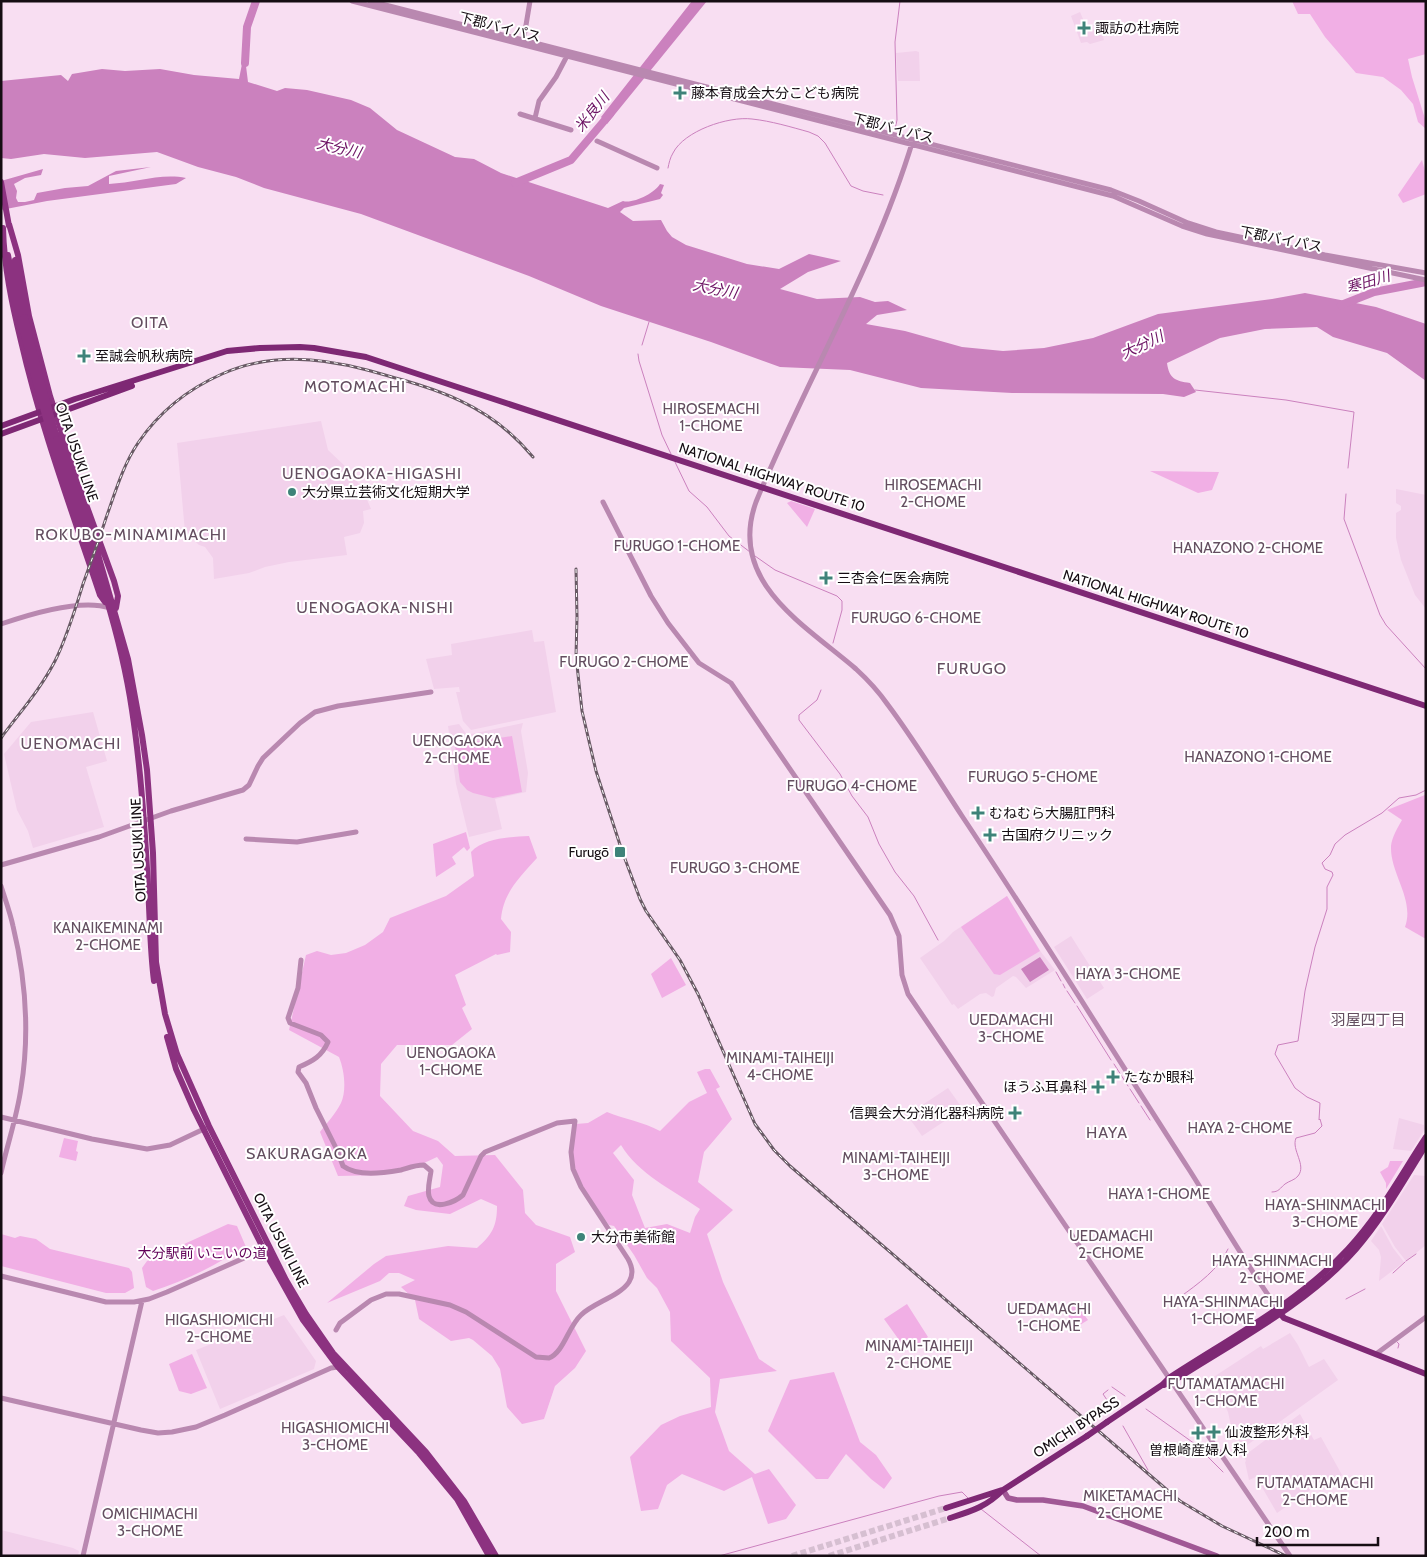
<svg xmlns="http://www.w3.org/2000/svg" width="1427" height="1557" viewBox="0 0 1427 1557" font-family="Cabin,'Noto Sans JP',sans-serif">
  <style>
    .built { fill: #f2d1eb }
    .green { fill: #f1afe5; fill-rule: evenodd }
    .water { fill: #cb81be }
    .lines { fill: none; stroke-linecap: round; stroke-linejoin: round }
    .stream { stroke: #cb81be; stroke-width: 1 }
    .river { stroke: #cb81be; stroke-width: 8 }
    .trunk-tunnel { stroke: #d6bfd1; stroke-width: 6; stroke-dasharray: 6 3; stroke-linecap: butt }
    .tertiary { stroke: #b988b0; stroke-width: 5 }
    .secondary { stroke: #a05895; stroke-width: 5.5 }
    .primary { stroke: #8c3280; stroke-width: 6 }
    .trunk { stroke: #7e2874; stroke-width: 6 }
    .rail-casing { stroke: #695a65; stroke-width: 3 }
    .rail { stroke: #fff; stroke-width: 1; stroke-dasharray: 4; stroke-linecap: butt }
    .primary-bridge { stroke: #8c3280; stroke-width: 6 }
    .trunk-bridge { stroke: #7e2874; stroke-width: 6 }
    .poi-dot { fill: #3e8379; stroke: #fff; stroke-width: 2 }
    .labels { text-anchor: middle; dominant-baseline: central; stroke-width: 4; stroke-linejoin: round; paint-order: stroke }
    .street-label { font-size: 14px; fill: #150d13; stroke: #fff }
    .poi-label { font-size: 14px; fill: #150d13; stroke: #fff; text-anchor: start }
    .park-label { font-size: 14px; fill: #620259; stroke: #fff }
    .water-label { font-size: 15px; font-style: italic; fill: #6c1263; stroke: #fff }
    .neighbourhood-label { font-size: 15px; fill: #644e60; stroke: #fff }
    .quarter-label { font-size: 16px; letter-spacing: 1px; fill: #644e60; stroke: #fff }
  </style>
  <rect width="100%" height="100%" fill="#f8def2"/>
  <!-- built -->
  <path class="built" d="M1080,12L1086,26L1092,25L1094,31L1101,30L1104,40L1090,44L1087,42L1081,43L1071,16Z
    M916,51L919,52L920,81H898L896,53Z
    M321,421L328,450L347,468L362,488L371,509L363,511L364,523L360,533L344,537L347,555L289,562L265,567L249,573L214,579L213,558L205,547L199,545L185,532L177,443Z
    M1396,489L1426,495V609L1415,595L1401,560L1396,538V513L1401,510V506L1396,503Z
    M532,630L534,642L544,641L556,712L471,730L463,721L456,692H460L459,687L434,689L426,659L452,655L451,644Z
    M93,712L107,761L86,767L104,827L33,848L28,831L17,810L4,754L31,722Z
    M523,723L521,731L528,773L526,792L495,799L502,829L469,837L456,784L448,726L459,724L467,735Z
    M1007,896L1041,952L1055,970L1026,988L1016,977L1013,976L996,988L994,996L992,997L986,993L980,994L958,1009L954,1004L952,1005L920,958L944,941L953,932Z
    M1071,936L1104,988L1087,999L1054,947Z
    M948,1088L963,1109L922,1136L907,1115Z
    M1399,1118L1424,1125L1425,1129L1411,1151L1393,1149Z
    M1414,1175L1426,1176V1245L1406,1261L1395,1247L1382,1224Z
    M1381,1226L1393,1248L1404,1262L1379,1281L1381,1257L1379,1250L1371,1241Z
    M284,1315L316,1361L314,1369L220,1409L196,1350Z
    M1290,1333L1298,1345L1309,1367L1324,1359L1338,1380L1243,1448L1231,1426L1228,1412L1212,1378L1261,1346L1263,1349Z
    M1300,1414L1314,1440L1321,1437L1342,1475L1320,1491L1316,1486L1277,1513L1256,1477L1249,1480L1245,1462L1246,1461L1244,1456Z
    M1,1530L73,1548L79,1551L78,1556H1Z"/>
  <!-- green -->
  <path class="green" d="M1292,1H1426V54L1408,59L1412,77L1426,122V129L1418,122L1413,104L1401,90L1383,77L1356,73L1325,37L1310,14H1298Z
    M1422,160L1426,175V194L1403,203L1398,195Z
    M1150,471L1219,472L1212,490L1198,493Z
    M791,501L815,509L807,527L787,503Z
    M512,736L522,792L493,798L473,793L467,790L460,782L455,745Z
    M1425,795L1426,796V939L1405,927C1415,899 1390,874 1391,846C1392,837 1397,829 1402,820L1387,810Z
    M466,832L470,848L467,851L464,847L452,857L456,864L436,877L433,844Z
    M529,836L537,858C520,877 503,893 501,919L511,932L510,952L497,955L496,954L455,975L466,1005L462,1008L472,1029L452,1045H397L381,1064L380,1096L413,1131L438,1141L455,1156L495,1155L523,1190L525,1213L536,1225L570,1237L575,1252L556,1264V1291L586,1351L575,1368L555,1386L544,1419L522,1424L507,1407L500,1369L492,1356L473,1340L469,1338L451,1341L419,1319L415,1300L401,1287L415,1280L399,1273H389L380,1281L327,1303L374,1264L386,1256L448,1246L477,1248C492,1235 497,1226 497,1206L481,1199L450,1214L416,1210L404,1206L408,1196L440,1187L443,1165L437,1157L409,1170L381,1175L338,1176L320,1132C327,1123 336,1113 341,1103C347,1090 344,1069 339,1057L289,1030L306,955L317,951L331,955L346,953L365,945L383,932L390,918L446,896L474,876L471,852C484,838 510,837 529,836Z
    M1007,896L1040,951L1000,975L994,974L961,927Z
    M671,958L686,985L662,998L651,974Z
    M705,1069H710L720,1087L716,1089L732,1119L704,1152L698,1182L733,1210L707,1234L723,1282L759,1359L777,1371L720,1379L715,1412L729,1451L755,1474L769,1469L796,1505L786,1519L768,1524L752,1477L724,1491L682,1474L667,1485L658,1509L641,1511L630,1457L661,1425L680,1416L711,1407L710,1378L671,1341L670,1312L657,1288L647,1278L634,1255L614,1226L609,1225C594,1204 575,1182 573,1156C572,1146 575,1134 576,1124L588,1123L607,1112C624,1119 644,1122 660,1131L689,1102L707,1093L697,1072ZM621,1145C638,1174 673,1190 700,1209L695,1217L690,1233L667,1224L645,1228L632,1195L634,1180L613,1153Z
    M64,1138L78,1141L76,1151L78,1152L76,1161L59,1157Z
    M1390,1161H1403L1386,1189V1183L1380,1172L1388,1167Z
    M228,1224L237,1226L246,1247C240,1252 233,1254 226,1258C203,1272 178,1283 153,1291L146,1287L142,1268L147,1261Z
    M1,1234L15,1238L20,1236L36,1239L50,1249L129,1268L132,1272L134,1288L125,1293H106L1,1266Z
    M1074,1301L1088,1320L1075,1328L1064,1308Z
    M907,1304L928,1337L907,1351L884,1319Z
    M192,1354L207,1388L191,1394L179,1391L169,1364Z
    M834,1372L860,1442L876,1455L892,1478L884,1489L871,1479L846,1454L828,1479H816L768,1431L790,1380Z"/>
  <!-- water -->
  <path class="water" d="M692,1H707L607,124L601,117Z
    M244,54H247L246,66L248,82L277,91L285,88L307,90L351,100L370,108L397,130L455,157L474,159L501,173L608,208L623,201C633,204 655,193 660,184L664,185L661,193L663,195L660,199L624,208L620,212L633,221L661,220L667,231L672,237L686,245L747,264L779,269L809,254L841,261L808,272L780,289L817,299L860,297L875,302L888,301L907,310L877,315L866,324L905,331L962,347L1003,351L1044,348L1093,338L1158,314L1272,299L1305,293L1376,307L1426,324V381L1387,353L1333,337L1317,327L1265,329L1220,338L1167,363C1169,378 1175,381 1190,383L1196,392L1184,397L1163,394L1012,393L921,388L850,370L780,367L711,342L601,306L529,276L361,214L264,188L236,177L198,167L157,152L85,158L44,154L11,159L1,158V81L61,75L68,81L72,74L102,69L125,71L160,69L194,75L239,79Z
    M151,167L109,176V184C135,183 160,173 186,178L176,184L47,201L1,210V181L43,169L41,175L25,178L14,184L17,191L16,198L18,202H25L34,200L37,193L65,188L88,186L116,171Z
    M1040,957L1049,970L1030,982L1021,969Z"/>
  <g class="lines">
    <!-- stream -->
    <path class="stream" d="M895,129L897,120L895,42L900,1
      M668,168C669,163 670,158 673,153C684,131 728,116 752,119C771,121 791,127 809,132L818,136L825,143L851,186L863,191L883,195
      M642,345L649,322
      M638,354L639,361L662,435L671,454
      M1195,390L1286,400L1354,412L1348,468
      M675,462L689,491L707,507L729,536L750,552
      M1346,494L1344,519L1380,615L1386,625L1426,669
      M755,556L775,570L837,596L842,601V610L833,643
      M821,690L817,700L799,715V720L840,774L852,796L868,817L879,844L895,872L914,896L938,940
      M1056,972L1061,981
      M1063,984L1065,988
      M1067,991L1075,1003
      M1077,1006L1111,1060
      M1114,1064L1128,1086
      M1130,1089L1139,1103
      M1141,1106L1150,1120
      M1272,1192C1279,1192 1280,1188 1285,1184C1289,1181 1295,1180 1298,1176C1307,1165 1291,1150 1296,1138L1315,1133L1322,1126L1320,1119L1319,1120L1320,1103L1307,1097L1295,1088L1275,1054L1278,1045L1298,1041L1305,991L1315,947L1327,909V887L1333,875L1332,872L1325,869L1322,863L1330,855L1335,844L1345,835L1382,813L1399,798L1416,795L1426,790
      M1406,1261L1416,1254
      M1393,1273L1405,1262
      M1180,1297C1198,1284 1219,1269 1228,1249
      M1346,1299L1365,1289
      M1397,1342L1399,1344L1398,1348
      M1112,1387L1125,1396
      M1108,1390L1103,1394L1111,1406
      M1146,1409L1195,1444L1223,1472
      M1123,1426L1148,1470
      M981,1509L1041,1556
      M719,1556L939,1496L962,1492L968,1498"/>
    <!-- river -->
    <path class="river" d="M245,63L247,27L256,1
      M515,183L571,160L610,114
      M1341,305L1374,292L1426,282"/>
    <!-- trunk-tunnel -->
    <path class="trunk-tunnel" d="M792,1556L946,1508
      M829,1556L950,1518"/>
    <!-- tertiary -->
    <path class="tertiary" d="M352,1L1113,196L1182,226L1207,234L1426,280
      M370,1L1111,190L1139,201L1188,223L1216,232L1325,255L1426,273
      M523,43L530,1
      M520,114L571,130
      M535,118L539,101L556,77L568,54
      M913,140C875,266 806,380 756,502C727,582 805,625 856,669C868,680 879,692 888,705C915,741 938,779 962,816C1040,933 1114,1053 1190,1171C1219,1217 1246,1264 1277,1308
      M597,141L657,168
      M603,502L651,596L668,623L699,663L731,683L890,915L899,936L902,975L908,994L1290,1556
      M1,624C30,614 81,598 110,608
      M246,839L297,842L356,832
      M1,865L99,837L171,811L243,790L249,785L258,766L263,758L300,723L315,712L338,706L431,692
      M1,886C5,899 10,912 13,926C26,980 30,1033 21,1088C17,1117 7,1145 1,1173
      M301,960L298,988L288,1018L290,1023L321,1035L328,1042C322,1056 313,1061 299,1067L298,1072L306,1083L316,1108L337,1150L343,1166C358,1177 383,1173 401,1170C408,1168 415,1165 424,1165L431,1171C430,1179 427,1189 429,1196C433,1212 455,1202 463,1195L481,1156L485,1152L557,1123L575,1121L571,1152L573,1169L581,1187L628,1259C632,1266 634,1274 629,1282C620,1296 593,1303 581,1315C568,1327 564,1352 549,1358L536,1357L466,1312L450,1305L399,1294H386L371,1300L340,1323L336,1330
      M1,1117L92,1139L147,1149L170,1145L206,1128
      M1,1276L106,1302H134L149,1299L167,1292L267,1248
      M1376,1354L1426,1317
      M1,1398L141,1430L158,1433L172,1432L196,1427L225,1415L331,1368L338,1367
      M83,1556L142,1301"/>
    <!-- secondary -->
    <path class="secondary" d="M1003,1490L1008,1498L1017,1500H1043L1083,1506L1217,1556"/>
    <!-- primary -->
    <path class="primary" d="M1,182L9,226
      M9,224L18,255L29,316L50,396L75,474L114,581L118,596L116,608
      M3,228C4,267 12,304 21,341C41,428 72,511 100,595L105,602
      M8,255L20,319
      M15,260L25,317
      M56,434L97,551L128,659L142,735L147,770L153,853L156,962L165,1014L177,1054L209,1126L286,1280L306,1314L333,1353L426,1452L464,1501L496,1556
      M51,436C82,526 118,615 132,710C141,769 145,828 148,887C150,919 150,950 154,981
      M167,1037L176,1069L194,1110L264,1250L303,1320L338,1367L419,1453L457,1499L489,1556"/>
    <!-- trunk -->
    <path class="trunk" d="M1,426L75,399L227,351L260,348L300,347L314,348L366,357L1426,706
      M1,434L132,386
      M1279,1312L1284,1318L1426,1374
      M1164,1385L1172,1382C1234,1342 1308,1304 1356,1249C1383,1218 1404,1180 1426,1145
      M1107,1422L1162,1385L1169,1378C1230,1338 1298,1303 1348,1249C1379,1216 1401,1175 1426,1137
      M946,1508L1002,1490
      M950,1518C972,1511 986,1507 1003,1490L1087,1436"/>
    <!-- rail casing -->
    <g class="rail-casing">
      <path id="rail" d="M576,569L577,617L576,656L582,711L596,771L622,851L640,899L646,911L680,960L698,994L755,1124L774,1150L790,1166L1180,1501L1222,1526L1286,1556
        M1,738C20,712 40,690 55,661C67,637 75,610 83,584C91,562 99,540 106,518C115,493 123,465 138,443C159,412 188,389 222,374C269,353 318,357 367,370C432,388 487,401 533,457"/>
    </g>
    <!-- rail -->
    <use href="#rail" class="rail"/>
    <!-- primary-bridge -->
    <path class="primary-bridge" d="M25,317L41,380L56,434
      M20,319L35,380L51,436"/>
    <!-- trunk-bridge -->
    <path class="trunk-bridge" d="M1087,1436L1107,1422"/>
  </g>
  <!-- markers -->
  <g class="poi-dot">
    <path d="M1081.5 20.5h5v5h5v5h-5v5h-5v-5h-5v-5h5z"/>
    <path d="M677.5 85.5h5v5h5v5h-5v5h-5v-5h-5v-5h5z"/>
    <path d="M81.5 348.5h5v5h5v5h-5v5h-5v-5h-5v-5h5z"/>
    <circle cx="292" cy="492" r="5"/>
    <path d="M823.5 570.5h5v5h5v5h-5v5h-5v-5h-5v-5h5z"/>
    <path d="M975.5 805.5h5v5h5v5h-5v5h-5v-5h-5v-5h5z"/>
    <path d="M987.5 827.5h5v5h5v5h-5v5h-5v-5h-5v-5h5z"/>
    <rect x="614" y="846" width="12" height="12" rx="2.5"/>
    <path d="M1110.5 1069.5h5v5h5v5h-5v5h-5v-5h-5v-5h5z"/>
    <path d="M1095.5 1079.5h5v5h5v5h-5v5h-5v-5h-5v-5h5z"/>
    <path d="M1012.5 1105.5h5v5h5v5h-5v5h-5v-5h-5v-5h5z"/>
    <circle cx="581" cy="1237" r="5"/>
    <path d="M1211.5 1424.5h5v5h5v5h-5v5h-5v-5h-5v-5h5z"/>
    <path d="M1195.5 1425.5h5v5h5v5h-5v5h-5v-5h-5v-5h5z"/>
  </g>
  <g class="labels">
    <!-- street labels -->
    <g class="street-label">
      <text transform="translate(500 27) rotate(14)">下郡バイパス</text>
      <text transform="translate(893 128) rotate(14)">下郡バイパス</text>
      <text transform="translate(1281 239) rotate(11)">下郡バイパス</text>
      <text transform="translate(77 452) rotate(71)">OITA USUKI LINE</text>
      <text transform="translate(772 477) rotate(18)">NATIONAL HIGHWAY ROUTE 10</text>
      <text transform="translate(1156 604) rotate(18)">NATIONAL HIGHWAY ROUTE 10</text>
      <text transform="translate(138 850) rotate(-93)">OITA USUKI LINE</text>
      <text transform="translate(281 1240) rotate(63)">OITA USUKI LINE</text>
      <text transform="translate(1076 1427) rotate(-33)">OMICHI BYPASS</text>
    </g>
    <!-- poi labels -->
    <g class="poi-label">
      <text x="1095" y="28">諏訪の杜病院</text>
      <text x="691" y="93">藤本育成会大分こども病院</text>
      <text x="95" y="356">至誠会帆秋病院</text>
      <text x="302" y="492">大分県立芸術文化短期大学</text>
      <text x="837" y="578">三杏会仁医会病院</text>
      <text x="989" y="813">むねむら大腸肛門科</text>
      <text x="1001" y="835">古国府クリニック</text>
      <text x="609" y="852" text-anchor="end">Furugō</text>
      <text x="1124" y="1077">たなか眼科</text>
      <text x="1087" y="1087" text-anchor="end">ほうふ耳鼻科</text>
      <text x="1004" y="1113" text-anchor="end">信興会大分消化器科病院</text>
      <text x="591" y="1237">大分市美術館</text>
      <text x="1225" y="1432">仙波整形外科</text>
      <text x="1198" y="1450" text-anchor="middle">曽根崎産婦人科</text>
    </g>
    <!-- park labels -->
    <g class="park-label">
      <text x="202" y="1253">大分駅前 いこいの道</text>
    </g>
    <!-- water labels -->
    <g class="water-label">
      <text transform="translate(592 112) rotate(-51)">米良川</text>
      <text transform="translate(339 148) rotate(13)">大分川</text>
      <text transform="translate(1368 282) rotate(-17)">寒田川</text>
      <text transform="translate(715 289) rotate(11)">大分川</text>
      <text transform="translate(1142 345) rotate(-25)">大分川</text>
    </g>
    <!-- neighbourhood labels -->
    <g class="neighbourhood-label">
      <text x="711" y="409">HIROSEMACHI<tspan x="711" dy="17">1-CHOME</tspan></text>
      <text x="933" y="485">HIROSEMACHI<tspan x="933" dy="17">2-CHOME</tspan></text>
      <text x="677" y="546">FURUGO 1-CHOME</text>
      <text x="1248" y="548">HANAZONO 2-CHOME</text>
      <text x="916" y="618">FURUGO 6-CHOME</text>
      <text x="624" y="662">FURUGO 2-CHOME</text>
      <text x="457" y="741">UENOGAOKA<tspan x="457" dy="17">2-CHOME</tspan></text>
      <text x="1258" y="757">HANAZONO 1-CHOME</text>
      <text x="1033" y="777">FURUGO 5-CHOME</text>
      <text x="852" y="786">FURUGO 4-CHOME</text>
      <text x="735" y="868">FURUGO 3-CHOME</text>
      <text x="108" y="928">KANAIKEMINAMI<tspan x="108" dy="17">2-CHOME</tspan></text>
      <text x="1128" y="974">HAYA 3-CHOME</text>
      <text x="1011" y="1020">UEDAMACHI<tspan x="1011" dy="17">3-CHOME</tspan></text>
      <text x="1368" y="1020">羽屋四丁目</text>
      <text x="451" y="1053">UENOGAOKA<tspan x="451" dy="17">1-CHOME</tspan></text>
      <text x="780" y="1058">MINAMI-TAIHEIJI<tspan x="780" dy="17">4-CHOME</tspan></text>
      <text x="1240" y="1128">HAYA 2-CHOME</text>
      <text x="896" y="1158">MINAMI-TAIHEIJI<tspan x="896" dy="17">3-CHOME</tspan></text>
      <text x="1159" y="1194">HAYA 1-CHOME</text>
      <text x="1325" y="1205">HAYA-SHINMACHI<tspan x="1325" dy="17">3-CHOME</tspan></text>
      <text x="1111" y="1236">UEDAMACHI<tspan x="1111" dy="17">2-CHOME</tspan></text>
      <text x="1272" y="1261">HAYA-SHINMACHI<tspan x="1272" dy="17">2-CHOME</tspan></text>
      <text x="1223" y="1302">HAYA-SHINMACHI<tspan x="1223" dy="17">1-CHOME</tspan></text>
      <text x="1049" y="1309">UEDAMACHI<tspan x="1049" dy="17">1-CHOME</tspan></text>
      <text x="219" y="1320">HIGASHIOMICHI<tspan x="219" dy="17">2-CHOME</tspan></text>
      <text x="919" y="1346">MINAMI-TAIHEIJI<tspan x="919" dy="17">2-CHOME</tspan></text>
      <text x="1226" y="1384">FUTAMATAMACHI<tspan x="1226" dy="17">1-CHOME</tspan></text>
      <text x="335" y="1428">HIGASHIOMICHI<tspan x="335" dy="17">3-CHOME</tspan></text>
      <text x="1315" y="1483">FUTAMATAMACHI<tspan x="1315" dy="17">2-CHOME</tspan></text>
      <text x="1130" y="1496">MIKETAMACHI<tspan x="1130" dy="17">2-CHOME</tspan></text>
      <text x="150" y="1514">OMICHIMACHI<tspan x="150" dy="17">3-CHOME</tspan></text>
    </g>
    <!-- quarter labels -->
    <g class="quarter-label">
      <text x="150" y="322">OITA</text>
      <text x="355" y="386">MOTOMACHI</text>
      <text x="372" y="473">UENOGAOKA-HIGASHI</text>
      <text x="131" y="534">ROKUBO-MINAMIMACHI</text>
      <text x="375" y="607">UENOGAOKA-NISHI</text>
      <text x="972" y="668">FURUGO</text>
      <text x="71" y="743">UENOMACHI</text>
      <text x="1107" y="1132">HAYA</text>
      <text x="307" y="1153">SAKURAGAOKA</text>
    </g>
  </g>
  <!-- border -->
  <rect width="1427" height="1557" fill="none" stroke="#150d13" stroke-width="5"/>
  <!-- scale -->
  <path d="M1257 1537v8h121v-8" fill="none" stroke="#150d13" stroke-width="2.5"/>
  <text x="1264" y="1537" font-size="15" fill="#150d13" stroke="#ffffff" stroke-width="4" paint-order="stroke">200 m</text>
</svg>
